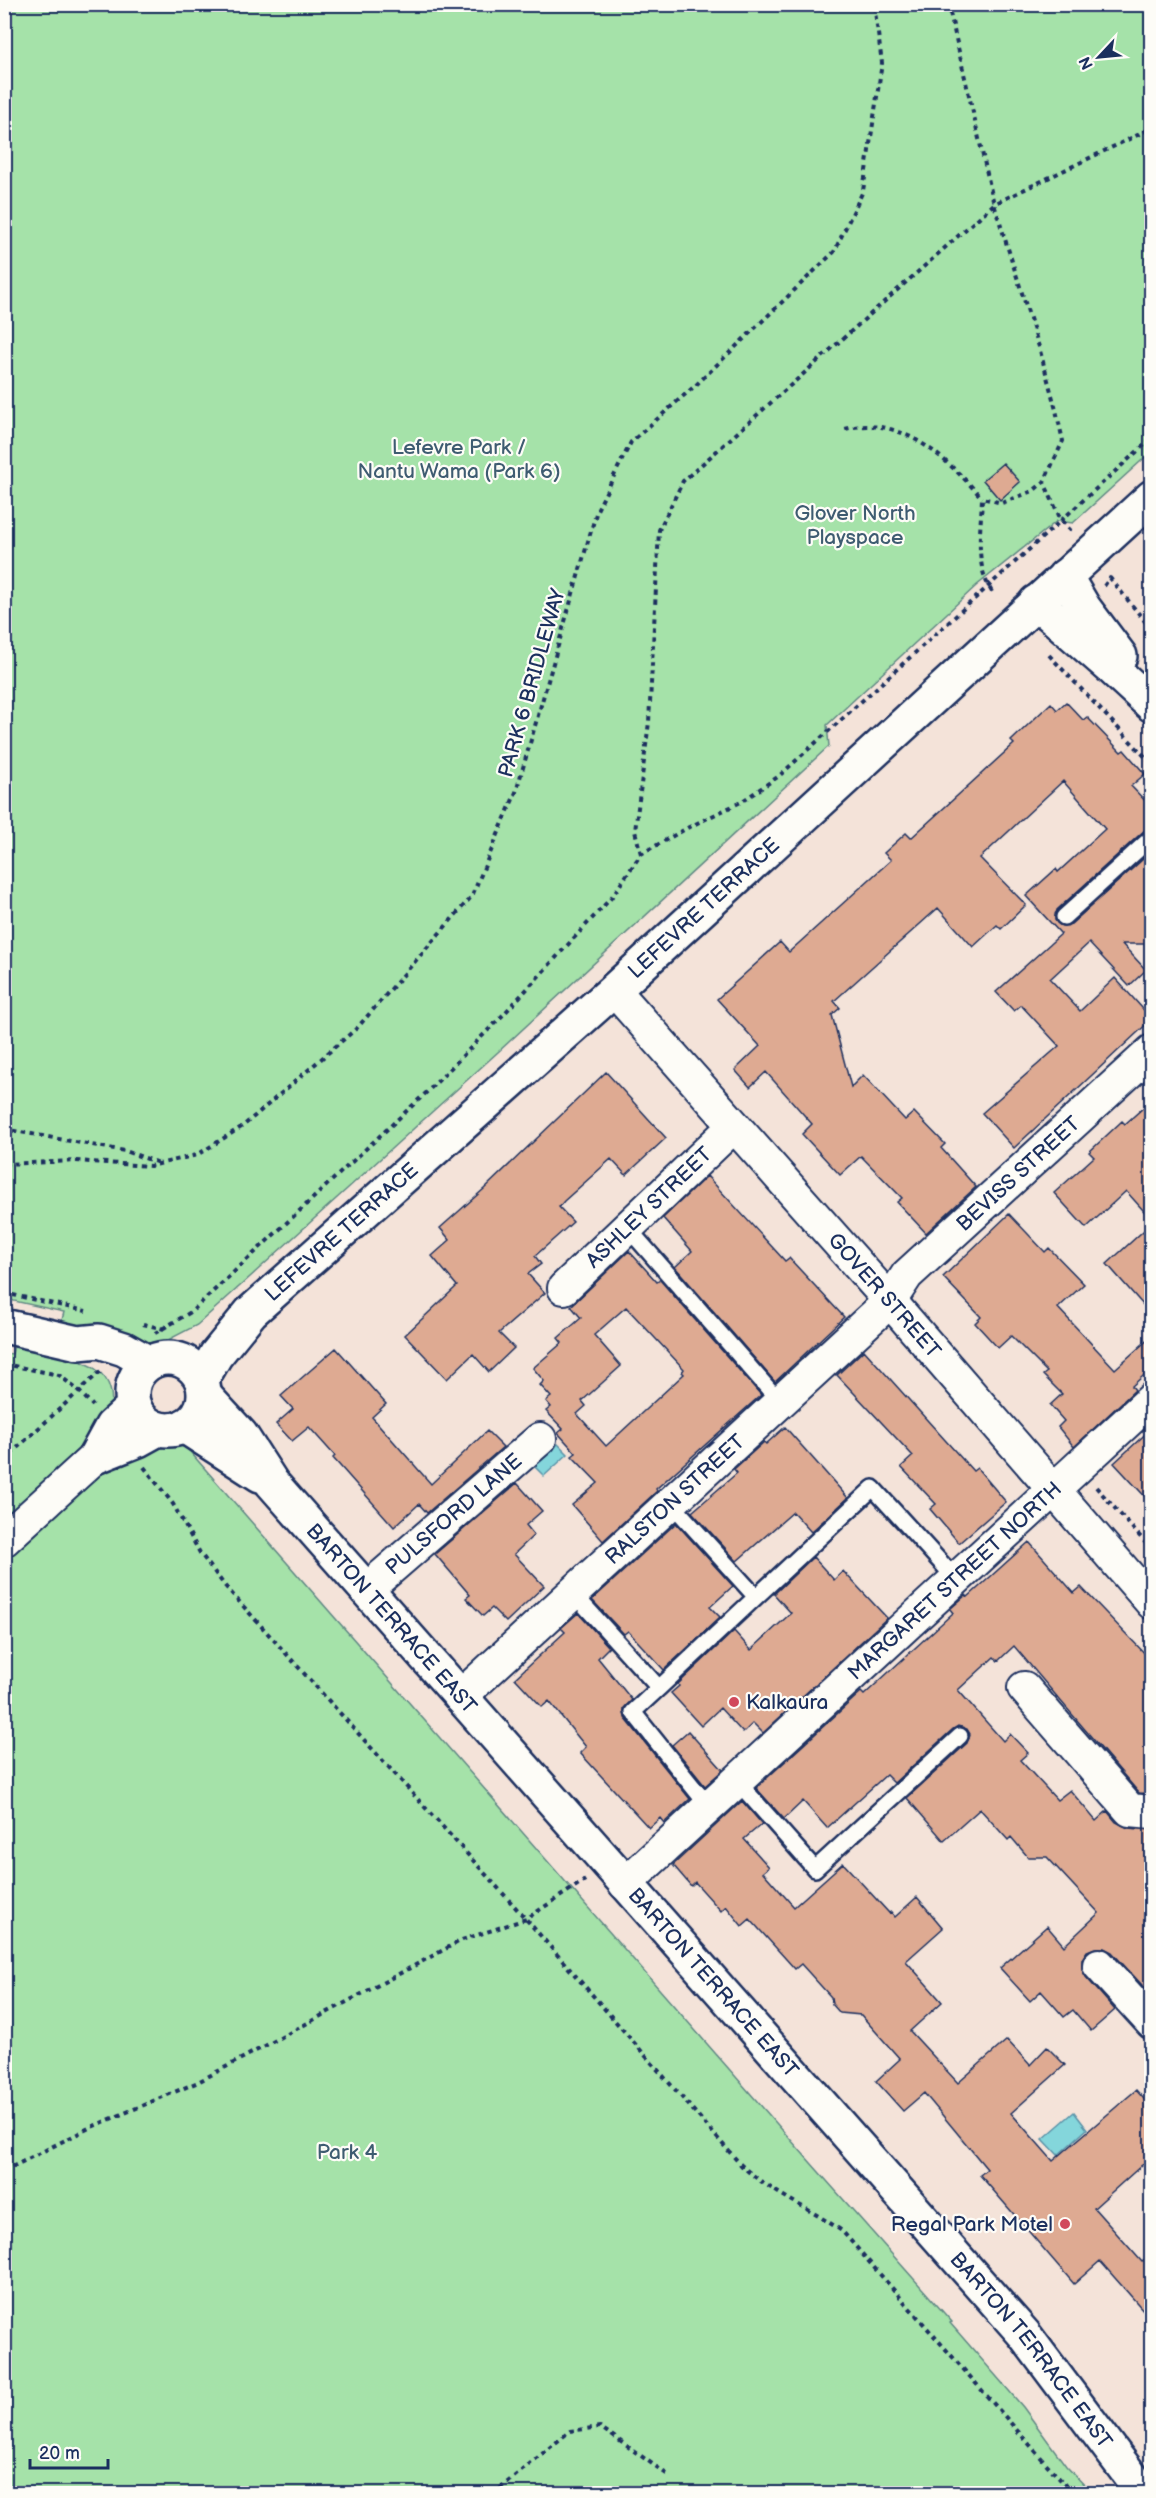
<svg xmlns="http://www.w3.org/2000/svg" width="1156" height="2498" viewBox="0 0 1156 2498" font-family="'Balsamiq Sans',sans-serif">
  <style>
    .green { fill: #a5e2a9; stroke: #608884; stroke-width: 1.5 }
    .water { fill: #84d6db; stroke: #5a93a9; stroke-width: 1.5 }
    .building { fill: #deaa92; stroke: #1b2f5e; stroke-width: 1.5; fill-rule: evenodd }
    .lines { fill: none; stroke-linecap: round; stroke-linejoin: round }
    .lane-casing { stroke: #1b2f5e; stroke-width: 20 }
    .street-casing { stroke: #1b2f5e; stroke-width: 36 }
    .secondary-casing { stroke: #1b2f5e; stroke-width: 38 }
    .path { stroke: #1b2f5e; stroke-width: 4; stroke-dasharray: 4.5 4.5; stroke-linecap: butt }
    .lane { stroke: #fdfcf7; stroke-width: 15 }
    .street { stroke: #fdfcf7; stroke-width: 32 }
    .secondary { stroke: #fdfcf7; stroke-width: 33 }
    .poi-dot { fill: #d1495b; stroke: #fdfcf7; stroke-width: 2 }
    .labels { text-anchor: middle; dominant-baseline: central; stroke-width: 4.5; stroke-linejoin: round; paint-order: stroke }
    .park-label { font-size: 21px; fill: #3e5c71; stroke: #fdfcf7 }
    .street-label { font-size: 21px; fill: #1b2f5e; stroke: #fdfcf7 }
    .poi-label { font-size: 21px; fill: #1b2f5e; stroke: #fdfcf7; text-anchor: start }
  </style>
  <rect width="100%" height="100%" fill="#f4e3d9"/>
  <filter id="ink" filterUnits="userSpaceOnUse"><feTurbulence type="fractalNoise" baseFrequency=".0167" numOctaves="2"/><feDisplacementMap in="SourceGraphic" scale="12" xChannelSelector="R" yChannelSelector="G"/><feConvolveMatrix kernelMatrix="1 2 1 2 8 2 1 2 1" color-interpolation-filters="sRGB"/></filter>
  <g filter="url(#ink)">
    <!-- green -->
    <path class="green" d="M5,5H1151V452L1073,523L1057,521L976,586L827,725L829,746L498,1052L197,1325L145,1352L61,1324L64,1312L5,1299Z
      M14,1345C37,1350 78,1356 97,1370C110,1379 116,1399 108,1415C105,1421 98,1427 94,1432C67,1463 34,1490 5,1518V1353L12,1354Z
      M176,1444L185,1446L811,2163L952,2322L950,2323L1023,2407L1066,2466L1092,2493L5,2494V1545L97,1460L158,1445Z"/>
    <!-- water -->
    <path class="water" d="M558,1444L568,1454L544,1476L534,1466Z
      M1074,2112L1087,2129L1058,2155L1043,2139Z"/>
    <!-- building -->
    <path class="building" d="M1003,463L1020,482L1000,500L983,480Z
      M1066,702L1083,720L1087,717L1121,752L1124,750L1145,774L1131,786L1152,808V827L1145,830L1057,910L1055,920L1062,926L1071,924L1152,851V944H1122L1146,970L1129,986L1089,943L1050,979L1080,1011L1115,978L1152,1019L1014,1148L982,1113L1059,1046L1021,1005L1014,1011L996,992L1061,934L1026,896L1056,869L1058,872L1105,829L1063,781L980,858L1026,905L1001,929L997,925L973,947L938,908L834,1001L840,1008L832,1015L851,1087L863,1075L905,1120L914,1112L945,1144L941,1148L976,1187L926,1233L897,1202L902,1198L861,1156L840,1175L802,1134L812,1124L766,1072L750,1087L735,1070L760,1046L717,999L780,942L789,952L891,860L884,853L906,833L911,838L1014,744L1011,741L1051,703L1057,710Z
      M606,1072L666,1138L626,1175L611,1159L564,1201L559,1207L573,1222L535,1256L541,1264L528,1274L545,1293L499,1333L514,1348L489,1372L473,1354L447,1379L405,1335L457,1286L432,1256L450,1240L440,1228L484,1189Z
      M1152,1100V1220L1126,1191L1086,1228L1054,1193L1094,1157L1089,1152L1122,1121L1125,1124Z
      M707,1176L785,1261L789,1258L844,1317L775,1382L675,1267L692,1251L663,1218Z
      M1009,1214L1045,1252L1049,1248L1084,1284L1058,1308L1115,1369L1152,1336V1368L1132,1386L1135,1390L1074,1447L1058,1427L1064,1421L1050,1405L1062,1394L1043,1375L1047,1372L1011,1336L998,1348L975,1323L981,1317L943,1277Z
      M1152,1223V1315L1107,1264Z
      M629,1251L657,1282L660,1280L761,1395L656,1489L657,1491L603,1541L572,1505L598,1483L572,1456L576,1453L558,1433L563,1429L546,1411L551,1407L546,1401L551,1397L540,1385L544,1381L533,1368L562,1343L558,1338L581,1318L571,1306ZM626,1307L684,1369L682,1372L684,1374L606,1446L577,1414L586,1406L582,1401L621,1366L594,1335Z
      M336,1348L386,1404L372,1417L431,1484L487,1431L503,1447L427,1513L419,1504L394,1527L333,1458L335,1456L309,1427L292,1441L276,1424L293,1409L281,1396Z
      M864,1350L973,1471L977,1468L1006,1502L959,1543L930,1509L936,1504L901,1467L913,1456L837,1375Z
      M785,1427L848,1498L811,1532L793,1512L737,1561L692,1512L737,1473L734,1469L764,1442L766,1444Z
      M1152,1428V1504L1114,1463Z
      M517,1483L542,1511L526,1525L534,1535L514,1554L544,1586L506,1622L492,1608L483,1616L466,1598L470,1595L435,1554Z
      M676,1523L733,1586L710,1607L720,1617L664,1670L628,1631L624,1634L592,1600Z
      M1029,1542L1074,1593L1081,1587L1152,1661V1794L1139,1793L1014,1646L998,1661L994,1657L958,1690L1003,1741L1010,1734L1028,1753L1020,1760L1057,1800L1070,1790L1096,1821L1107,1811L1116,1822L1128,1828L1152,1830V1996L1112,1952L1104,1948H1095L1087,1951L1082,1959V1969L1086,1977L1115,2010L1091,2031L1073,2010L1064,2017L1041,1991L1030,2001L1000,1968L1047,1926L1064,1946L1099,1913L1047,1857H1028L1011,1837L1008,1840L980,1809L944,1841L907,1798L967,1743L970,1734L967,1729L958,1726L953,1729L894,1783L886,1775L827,1828L803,1801L784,1819L756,1788L861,1692L864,1695L953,1613L950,1609L966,1595L968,1597Z
      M813,1557L834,1580L843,1571L887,1618L763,1733L753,1723L743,1733L720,1708L701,1726L671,1693L679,1686L678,1684L734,1631L751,1650L791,1613L774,1594Z
      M578,1613L609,1647L598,1658L632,1700L624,1708L625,1718L690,1799L664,1823L660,1818L649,1828L580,1753L586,1747L549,1701L542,1707L515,1678L565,1632L561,1628Z
      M688,1731L723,1770L705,1786L672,1745Z
      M742,1801L762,1824L744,1839L769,1867L763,1872L794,1907L843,1863L889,1913L891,1912L895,1917L917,1897L943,1928L906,1961L942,2002L910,2031L958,2083L1007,2040L1030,2065L1047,2047L1065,2065L1011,2113L1053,2161L1136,2090L1152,2108V2156L1094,2208L1142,2262L1152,2254V2320L1100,2261L1074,2284L980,2175L987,2169L924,2093L903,2111L876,2081L900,2059L861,2015L840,2013L832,2004L831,1997L801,1964L795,1969L750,1919L742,1926L726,1906L721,1911L695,1882L691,1886L673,1865Z"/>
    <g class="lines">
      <!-- lane casing -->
      <g class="lane-casing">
        <path id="lane" d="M1064,917L1152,837
          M627,1227L780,1402
          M573,1593L659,1688L756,1597L671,1503
          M756,1597L873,1488L956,1579
          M659,1688L633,1712L709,1807
          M737,1781L815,1869L960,1736"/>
      </g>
      <!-- street casing -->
      <g class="street-casing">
        <g id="street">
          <path id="s1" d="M614,990L890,1301L1152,1603"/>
          <path id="s2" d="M564,1288L734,1126"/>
          <path d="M4,1540L95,1457"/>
          <path id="s3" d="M366,1590L540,1439"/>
          <path d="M1024,1688L1130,1810L1152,1812"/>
          <path id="s4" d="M460,1697L890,1301L907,1275L1152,1051"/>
          <path id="s5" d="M625,1884L1152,1399"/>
          <path d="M1099,1965L1152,2023"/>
        </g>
      </g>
      <!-- secondary casing -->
      <g class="secondary-casing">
        <g id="secondary">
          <path d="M1065,576L1084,608L1120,656"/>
          <path d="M1036,602L1114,670L1152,705"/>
          <path d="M4,1326L78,1343L99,1341L124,1349L149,1363"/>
          <circle cx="168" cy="1394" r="36"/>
          <path id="s6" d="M202,1379L216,1355L251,1312L614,990L1152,497"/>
          <path id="s7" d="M205,1396L241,1435L272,1483L1024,2334L1144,2494"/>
          <path d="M184,1426L260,1475"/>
          <path d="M95,1457L138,1440L158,1429"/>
          <path d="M95,1457L112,1426L134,1406"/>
        </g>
      </g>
      <!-- path -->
      <path class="path" d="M948,4L994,204L1039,347L1056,410L1063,441L1044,482L1061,520L1072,532
        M845,429C902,414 947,459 982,498
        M1104,586L1110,578L1152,630
        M992,592C974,564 981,530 982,498L1002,503L1033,491L1044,482
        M1049,655L1152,764
        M641,854L635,831L649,722L659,530L683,481L994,204L1152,128
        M4,1129L125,1151L159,1163
        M4,1164L76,1161L150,1166L197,1155L243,1126L357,1028L472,896L516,792L597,510L631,442L697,384L834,252L863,191L882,63L874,4
        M4,1293L86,1311
        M143,1324L164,1329
        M155,1333L191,1312L428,1091L503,1015L611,898L641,854L689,827L741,802L779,776L1152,438
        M4,1364L59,1375L79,1391L93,1406
        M4,1460L101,1371
        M144,1467L173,1504L200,1553L225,1586L526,1919L741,2165C771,2193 809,2208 842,2231L1073,2494
        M1096,1487L1152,1550
        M4,2171L89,2128L198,2082L462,1940L526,1919L585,1880
        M493,2494L570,2431L600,2427L668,2475"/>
      <!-- lane -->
      <use href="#lane" class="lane"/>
      <!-- street -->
      <use href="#street" class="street"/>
      <!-- secondary -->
      <use href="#secondary" class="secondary"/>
    </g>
  </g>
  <!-- markers -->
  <g class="poi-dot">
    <circle cx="734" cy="1702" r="6"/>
    <circle cx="1065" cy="2224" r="6"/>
  </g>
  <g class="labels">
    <!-- park labels -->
    <g class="park-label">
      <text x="459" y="447">Lefevre Park /<tspan x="459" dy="24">Nantu Wama (Park 6)</tspan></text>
      <text x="855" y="513">Glover North<tspan x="855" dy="24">Playspace</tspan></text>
      <text x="347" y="2152">Park 4</text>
    </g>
    <!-- street labels -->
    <g class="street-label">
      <text transform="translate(532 683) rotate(-74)">PARK 6 BRIDLEWAY</text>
      <text stroke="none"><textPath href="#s6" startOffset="690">LEFEVRE TERRACE</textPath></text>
      <text stroke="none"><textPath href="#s4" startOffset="766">BEVISS STREET</textPath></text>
      <text stroke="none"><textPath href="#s2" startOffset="117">ASHLEY STREET</textPath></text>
      <text stroke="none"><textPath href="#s6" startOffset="204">LEFEVRE TERRACE</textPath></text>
      <text stroke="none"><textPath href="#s1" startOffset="408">GOVER STREET</textPath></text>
      <text stroke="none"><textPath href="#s4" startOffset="292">RALSTON STREET</textPath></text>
      <text stroke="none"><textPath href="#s3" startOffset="116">PULSFORD LANE</textPath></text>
      <text stroke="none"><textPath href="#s5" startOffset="448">MARGARET STREET NORTH</textPath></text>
      <text stroke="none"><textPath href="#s7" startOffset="291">BARTON TERRACE EAST</textPath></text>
      <text stroke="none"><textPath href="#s7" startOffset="777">BARTON TERRACE EAST</textPath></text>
      <text stroke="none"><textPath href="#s7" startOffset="1263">BARTON TERRACE EAST</textPath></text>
    </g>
    <!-- poi labels -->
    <g class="poi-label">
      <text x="746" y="1702">Kalkaura</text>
      <text x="1053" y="2224" text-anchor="end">Regal Park Motel</text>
    </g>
  </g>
  <!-- margin -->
  <rect width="1156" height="2498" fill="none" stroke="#fdfcf7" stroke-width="24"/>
  <rect x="12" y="12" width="1132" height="2474" fill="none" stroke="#1b2f5e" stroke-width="2" filter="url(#ink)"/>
  <!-- north arrow -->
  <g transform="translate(1099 57) rotate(244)" stroke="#fdfcf7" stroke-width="4.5" paint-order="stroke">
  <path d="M0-4.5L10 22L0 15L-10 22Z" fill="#1b2f5e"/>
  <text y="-9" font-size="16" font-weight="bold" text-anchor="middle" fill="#1b2f5e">N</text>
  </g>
  <!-- scale -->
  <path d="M30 2459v9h78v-9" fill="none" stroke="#1b2f5e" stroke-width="3"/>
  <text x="39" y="2459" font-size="18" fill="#1b2f5e" stroke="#fdfcf7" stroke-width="4.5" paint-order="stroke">20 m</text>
</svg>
